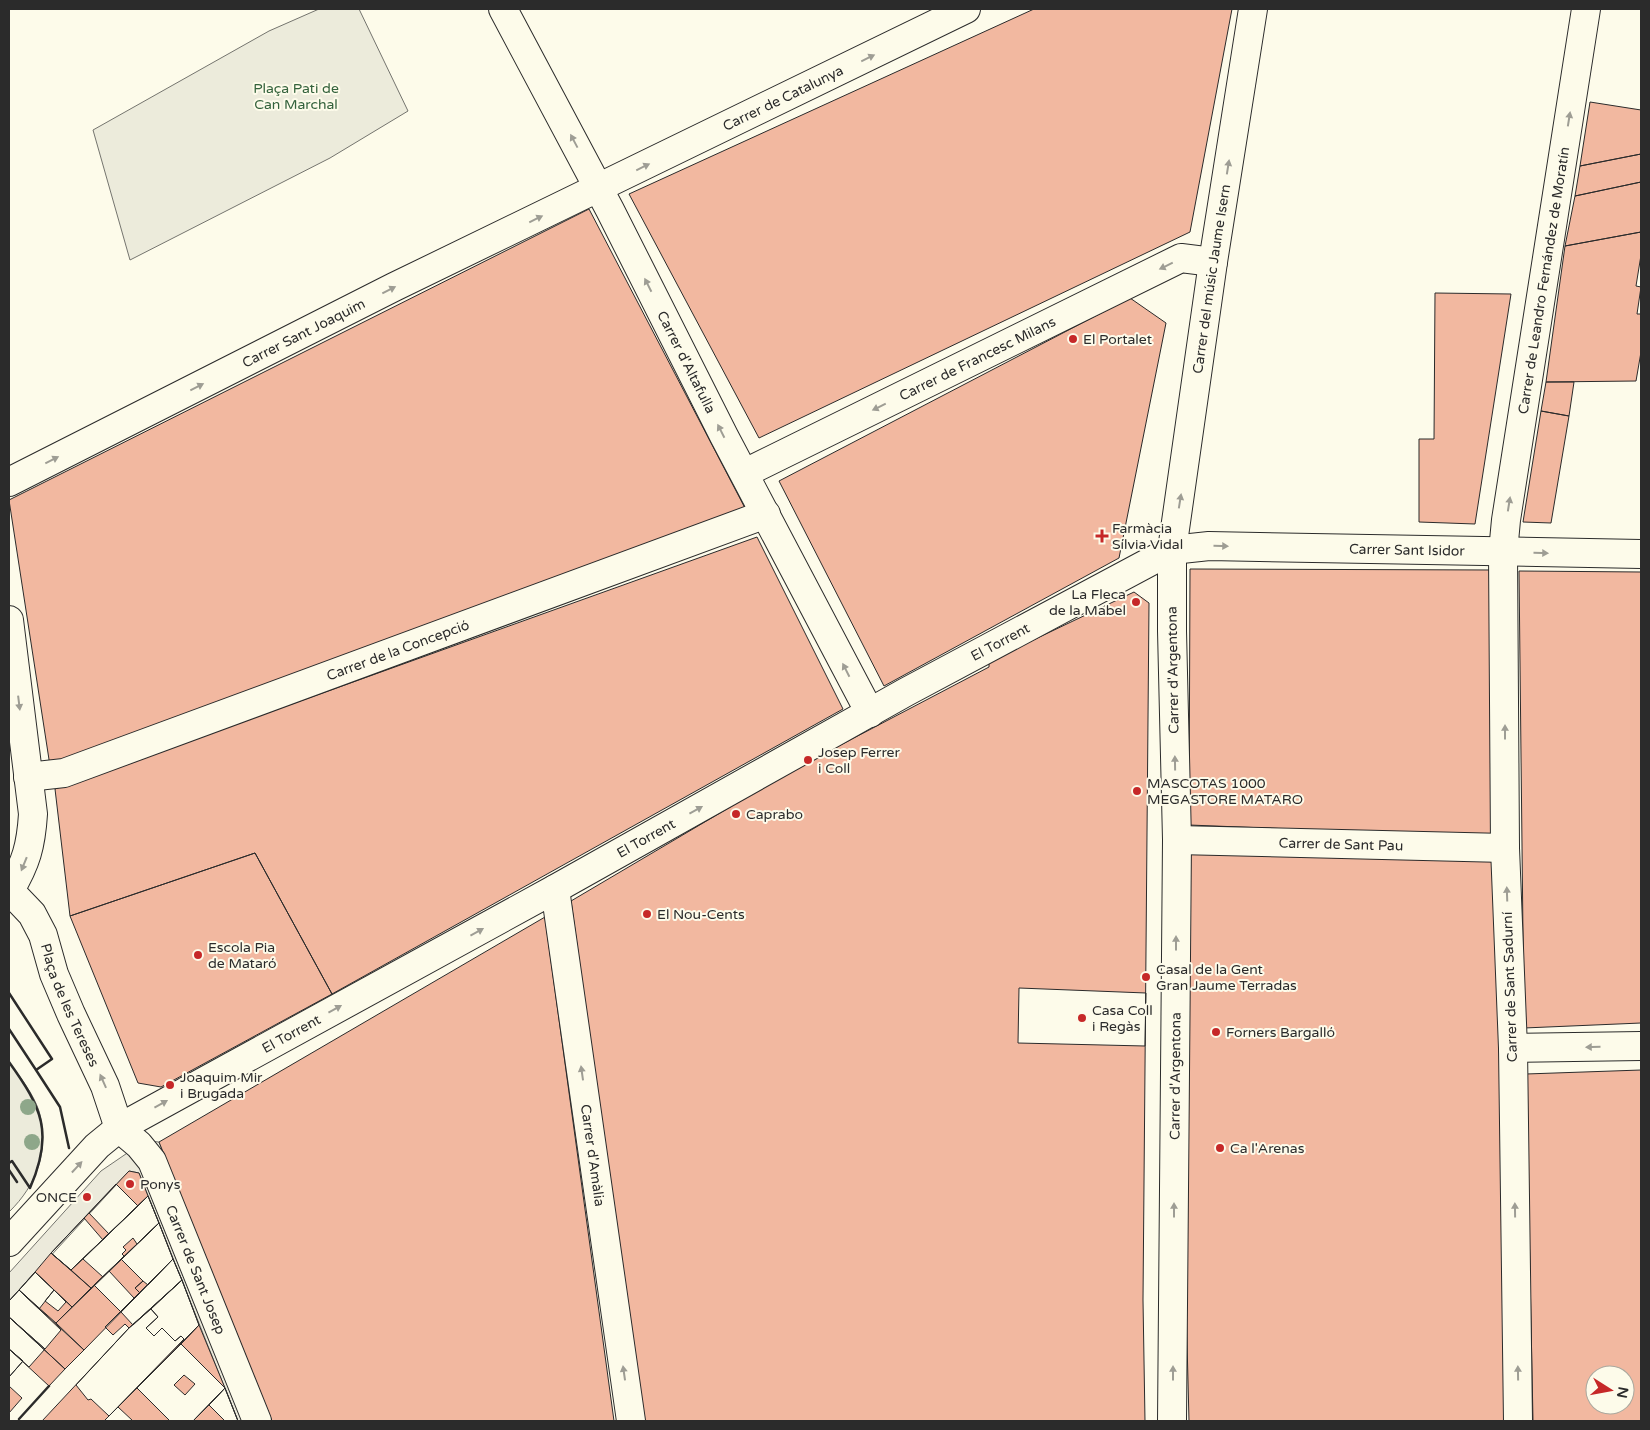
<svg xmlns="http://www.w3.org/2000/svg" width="1650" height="1430" viewBox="0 0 1650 1430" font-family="'Varela Round',sans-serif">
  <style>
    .green { fill: #ecebdb; stroke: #74746e }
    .parking { fill: #eceadb; stroke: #74746e }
    .building { fill: #f2b8a0; stroke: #2b2b2b; fill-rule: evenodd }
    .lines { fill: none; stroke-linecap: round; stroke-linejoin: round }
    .minor-casing { stroke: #2b2b2b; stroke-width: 30 }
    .minor { stroke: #fdfbea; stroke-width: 28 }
    .wall { stroke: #2b2b2b; stroke-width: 2.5 }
    .tree { fill: #8ea78a }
    .oneway { fill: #9e9d94 }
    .poi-dot { fill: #c62828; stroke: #fdfbea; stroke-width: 2 }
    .labels { text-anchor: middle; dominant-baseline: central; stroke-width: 4; stroke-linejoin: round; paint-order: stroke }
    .park-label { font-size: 14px; fill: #34623c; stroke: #fdfbea }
    .street-label { font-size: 14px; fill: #2b2b2b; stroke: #fdfbea }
    .poi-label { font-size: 14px; fill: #2b2b2b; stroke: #fdfbea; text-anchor: start }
  </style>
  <rect width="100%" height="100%" fill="#fdfbea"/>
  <!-- green -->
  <path class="green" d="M319,9H359L408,111L330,158L130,260L93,130L269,31Z
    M9,1062C20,1077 33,1093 39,1111C50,1149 37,1185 9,1212Z"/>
  <!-- parking -->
  <path class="parking" d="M149,1141L159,1142L271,1421H238L139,1173L129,1171L9,1301V1273L101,1171L139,1145Z"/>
  <!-- building -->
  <path class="building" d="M1034,9H1232L1190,232L759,438L629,194Z
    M1590,102L1641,110V154L1580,166Z
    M1641,154V182L1575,196L1580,166Z
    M1641,182V232L1565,246L1575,196Z
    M589,209L746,510L50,766L9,500Z
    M1641,232V255L1636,286L1641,287L1637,314H1641V352L1636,381L1546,382L1565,246Z
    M1435,293L1511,294L1475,524L1419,522V439H1434Z
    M1130,298L1166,323L1119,558L884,686L779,481Z
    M1546,382H1574L1569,416L1541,411Z
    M1541,411L1569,416L1551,523L1523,522Z
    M757,537L843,709L332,994L255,853L70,916L55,789Z
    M1190,569L1495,570V837L1189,825Z
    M1519,571L1641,572V1023L1524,1028Z
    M1134,592L1149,603L1143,1300L1145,1421H642L571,901L791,771L989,667V661Z
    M1189,848L1496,858L1507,1421H1189L1186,1302Z
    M255,853L332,994L161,1087L138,1083L70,916Z
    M545,917L614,1421H272L159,1142Z
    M1019,988L1146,993L1145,1046L1018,1043Z
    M1641,1070V1421H1533L1526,1074ZM1595,1375H1625V1405H1595Z
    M129,1171L139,1173L148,1196L71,1270L51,1253Z
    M116,1184L138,1206L71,1270L51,1253Z
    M148,1196L159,1223L137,1244L133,1238L123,1247L126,1250L122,1254L124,1256L103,1277L83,1259Z
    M148,1196L159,1223L91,1288L71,1270Z
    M89,1213L109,1234L103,1240L84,1218Z
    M159,1223L173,1259L148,1285L143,1281L135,1288L140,1293L121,1312L94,1285Z
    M159,1223L173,1259L84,1350L56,1323Z
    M51,1253L91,1288L72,1307L35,1272Z
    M121,1259L143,1281L135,1288L140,1293L134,1298L109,1271Z
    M173,1259L182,1280L133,1325L121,1312Z
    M173,1259L182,1280L129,1328L125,1324L113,1335L105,1327Z
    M35,1272L54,1290L39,1309L19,1290Z
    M35,1272L72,1307L56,1323L19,1290Z
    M182,1280L199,1325L179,1346L184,1339L181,1336L175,1341L162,1328L154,1336L146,1328L158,1317L151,1309Z
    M182,1280L199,1325L181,1344L104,1421H42L129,1328Z
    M19,1290L61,1330L45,1349L9,1317V1301Z
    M19,1290L84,1350L65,1369L9,1317V1301Z
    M54,1290L66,1302L58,1311L45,1301Z
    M151,1309L158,1317L146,1328L154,1336L162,1328L175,1341L181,1336L184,1339L109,1416L91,1399L88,1400L76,1385L129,1328Z
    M9,1317L45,1349L29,1367L9,1349Z
    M9,1317L65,1369L49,1386L9,1349Z
    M199,1325L225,1388L193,1421H133L118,1407Z
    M181,1344L225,1388L193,1421H170L137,1388ZM184,1375L195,1384L185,1395L174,1385Z
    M9,1349L23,1361L9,1377Z
    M9,1349L23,1361L9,1377Z
    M9,1386L22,1398L9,1413Z
    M225,1388L238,1421H193L209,1405Z
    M225,1388L238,1421H193L209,1405Z
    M209,1405L225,1421H193Z"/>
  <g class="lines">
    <!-- minor casing -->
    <g class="minor-casing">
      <g id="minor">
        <path id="s1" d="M503,9L610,210L724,436L870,713"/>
        <path id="s2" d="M745,473L1181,258L1213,262"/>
        <path id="s3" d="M9,482L394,287L966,9"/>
        <path d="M9,620L33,814C31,846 26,863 10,890"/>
        <path id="s4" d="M28,777L64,773L766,514"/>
        <path id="s5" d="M1177,840L1505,848"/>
        <path id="s6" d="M555,889L631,1421"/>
        <path id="s7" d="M9,890L32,914L43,935L54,974L71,1014L105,1086L119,1128"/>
        <path d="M1513,1048L1641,1046"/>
        <path id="s8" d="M119,1128L139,1145L152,1161L257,1421"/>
        <path id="s9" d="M9,1242L97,1146L119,1128L555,889L906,692L1172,550L1209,546L1641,554"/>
        <path id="s10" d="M1172,1421L1177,840L1172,631V550L1213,262L1253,9"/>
        <path id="s11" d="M1518,1421L1513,1048L1505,848L1503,552L1506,520L1586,9"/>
      </g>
    </g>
    <!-- minor -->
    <use href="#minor" class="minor"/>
    <!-- wall -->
    <path class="wall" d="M9,993L52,1059L36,1070L60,1107L69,1148
      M9,1029L36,1070
      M9,1062C42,1108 54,1133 30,1188L12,1161L9,1163
      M9,1170L17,1182
      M19,1419L49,1386"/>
  </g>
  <!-- trees -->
  <g class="tree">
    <circle cx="28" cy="1107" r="8"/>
    <circle cx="32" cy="1142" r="8"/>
  </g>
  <!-- one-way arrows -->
  <defs><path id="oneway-solid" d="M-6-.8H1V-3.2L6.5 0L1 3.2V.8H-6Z" transform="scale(1.25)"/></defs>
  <g class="oneway">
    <use href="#oneway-solid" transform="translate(868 58) rotate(-26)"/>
    <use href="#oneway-solid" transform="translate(1569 119) rotate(-81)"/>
    <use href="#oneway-solid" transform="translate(574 141) rotate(-118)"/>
    <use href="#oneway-solid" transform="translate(643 167) rotate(-26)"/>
    <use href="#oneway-solid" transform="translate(1228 167) rotate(-81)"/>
    <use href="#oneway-solid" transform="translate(536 219) rotate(-26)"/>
    <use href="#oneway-solid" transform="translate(1166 266) rotate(154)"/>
    <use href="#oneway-solid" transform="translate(648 285) rotate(-117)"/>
    <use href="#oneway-solid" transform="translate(389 290) rotate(-27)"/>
    <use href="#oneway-solid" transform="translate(197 387) rotate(-27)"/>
    <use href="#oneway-solid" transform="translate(879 407) rotate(154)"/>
    <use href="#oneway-solid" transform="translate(721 431) rotate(-117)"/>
    <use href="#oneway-solid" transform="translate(52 460) rotate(-27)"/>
    <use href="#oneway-solid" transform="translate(1180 501) rotate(-81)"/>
    <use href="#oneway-solid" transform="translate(1509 504) rotate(-81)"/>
    <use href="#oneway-solid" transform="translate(1221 546) rotate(1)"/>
    <use href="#oneway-solid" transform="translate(1541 553) rotate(1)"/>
    <use href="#oneway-solid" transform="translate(846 670) rotate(-117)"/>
    <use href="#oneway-solid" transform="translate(19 703) rotate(83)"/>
    <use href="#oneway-solid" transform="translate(1505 732) rotate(-90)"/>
    <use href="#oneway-solid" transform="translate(1175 763) rotate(-91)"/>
    <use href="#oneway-solid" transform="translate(696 810) rotate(-29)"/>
    <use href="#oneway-solid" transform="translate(24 864) rotate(112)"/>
    <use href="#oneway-solid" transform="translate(1507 894) rotate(-92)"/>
    <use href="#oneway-solid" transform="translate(477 932) rotate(-29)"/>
    <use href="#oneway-solid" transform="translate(1176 943) rotate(-90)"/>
    <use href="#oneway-solid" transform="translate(335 1009) rotate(-29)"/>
    <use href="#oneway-solid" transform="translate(1593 1047) rotate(179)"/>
    <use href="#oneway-solid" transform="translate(582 1073) rotate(-98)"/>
    <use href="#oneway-solid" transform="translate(103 1081) rotate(-114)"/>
    <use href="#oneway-solid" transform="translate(161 1104) rotate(-29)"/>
    <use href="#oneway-solid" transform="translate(77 1167) rotate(-47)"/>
    <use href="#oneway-solid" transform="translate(1174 1210) rotate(-90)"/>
    <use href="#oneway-solid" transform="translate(1515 1210) rotate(-91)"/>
    <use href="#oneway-solid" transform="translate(624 1373) rotate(-98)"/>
    <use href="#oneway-solid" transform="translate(1173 1373) rotate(-90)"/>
    <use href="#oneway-solid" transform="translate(1518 1373) rotate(-91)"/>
  </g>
  <!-- markers -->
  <g class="poi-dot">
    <circle cx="1073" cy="339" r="5"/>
    <path d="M1099.5 528.5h5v5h5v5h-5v5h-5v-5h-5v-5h5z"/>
    <circle cx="1136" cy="602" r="5"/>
    <circle cx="808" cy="760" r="5"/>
    <circle cx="1137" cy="791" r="5"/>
    <circle cx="736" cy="814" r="5"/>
    <circle cx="647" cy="914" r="5"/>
    <circle cx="198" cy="955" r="5"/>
    <circle cx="1146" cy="977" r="5"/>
    <circle cx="1082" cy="1018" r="5"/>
    <circle cx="1216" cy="1032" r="5"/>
    <circle cx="170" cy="1085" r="5"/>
    <circle cx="1220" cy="1148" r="5"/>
    <circle cx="130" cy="1184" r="5"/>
    <circle cx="87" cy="1197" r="5"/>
  </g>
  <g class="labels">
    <!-- park labels -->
    <g class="park-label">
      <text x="296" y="88">Plaça Pati de<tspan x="296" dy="16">Can Marchal</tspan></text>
    </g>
    <!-- street labels -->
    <g class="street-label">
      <text stroke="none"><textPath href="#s3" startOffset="864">Carrer de Catalunya</textPath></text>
      <text stroke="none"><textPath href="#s10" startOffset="1145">Carrer del músic Jaume Isern</textPath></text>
      <text stroke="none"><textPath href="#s11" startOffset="1144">Carrer de Leandro Fernández de Moratín</textPath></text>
      <text stroke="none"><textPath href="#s3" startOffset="330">Carrer Sant Joaquim</textPath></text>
      <text stroke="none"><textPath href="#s2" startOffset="259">Carrer de Francesc Milans</textPath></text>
      <text stroke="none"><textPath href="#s1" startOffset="398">Carrer d'Altafulla</textPath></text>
      <text stroke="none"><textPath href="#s9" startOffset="1595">Carrer Sant Isidor</textPath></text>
      <text stroke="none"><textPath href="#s9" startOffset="1165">El Torrent</textPath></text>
      <text stroke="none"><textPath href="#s4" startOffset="392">Carrer de la Concepció</textPath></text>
      <text transform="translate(1173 670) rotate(-91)">Carrer d'Argentona</text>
      <text stroke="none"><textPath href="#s9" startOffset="760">El Torrent</textPath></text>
      <text stroke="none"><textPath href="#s5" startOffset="164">Carrer de Sant Pau</textPath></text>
      <text transform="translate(1510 987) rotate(-92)">Carrer de Sant Sadurní</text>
      <text stroke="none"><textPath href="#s7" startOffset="132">Plaça de les Tereses</textPath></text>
      <text stroke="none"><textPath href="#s9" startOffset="355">El Torrent</textPath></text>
      <text stroke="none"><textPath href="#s10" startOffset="345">Carrer d'Argentona</textPath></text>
      <text stroke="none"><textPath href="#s6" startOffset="269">Carrer d'Amàlia</textPath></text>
      <text stroke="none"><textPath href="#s8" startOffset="164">Carrer de Sant Josep</textPath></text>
    </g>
    <!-- poi labels -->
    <g class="poi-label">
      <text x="1083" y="339">El Portalet</text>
      <text x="1112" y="528">Farmàcia<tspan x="1112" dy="16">Sílvia Vidal</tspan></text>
      <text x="1126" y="594" text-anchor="end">La Fleca<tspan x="1126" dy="16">de la Mabel</tspan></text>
      <text x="818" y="752">Josep Ferrer<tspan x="818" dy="16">i Coll</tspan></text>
      <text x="1147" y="783">MASCOTAS 1000<tspan x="1147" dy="16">MEGASTORE MATARO</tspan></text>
      <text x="746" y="814">Caprabo</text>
      <text x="657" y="914">El Nou-Cents</text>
      <text x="208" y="947">Escola Pia<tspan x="208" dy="16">de Mataró</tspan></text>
      <text x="1156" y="969">Casal de la Gent<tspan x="1156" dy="16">Gran Jaume Terradas</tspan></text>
      <text x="1092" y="1010">Casa Coll<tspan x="1092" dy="16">i Regàs</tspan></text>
      <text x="1226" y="1032">Forners Bargalló</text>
      <text x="180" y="1077">Joaquim Mir<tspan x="180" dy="16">i Brugada</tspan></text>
      <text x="1230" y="1148">Ca l'Arenas</text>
      <text x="140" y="1184">Ponys</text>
      <text x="77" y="1197" text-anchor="end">ONCE</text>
    </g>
  </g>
  <!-- border -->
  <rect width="1650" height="1430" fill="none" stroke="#2b2b2b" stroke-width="20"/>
  <!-- north arrow -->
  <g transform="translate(1610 1390) rotate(101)"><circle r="24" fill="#fdfbea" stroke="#a9a89e"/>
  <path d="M0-4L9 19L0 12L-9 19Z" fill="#c62828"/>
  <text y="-8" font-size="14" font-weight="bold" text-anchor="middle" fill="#2b2b2b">N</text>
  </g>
</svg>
